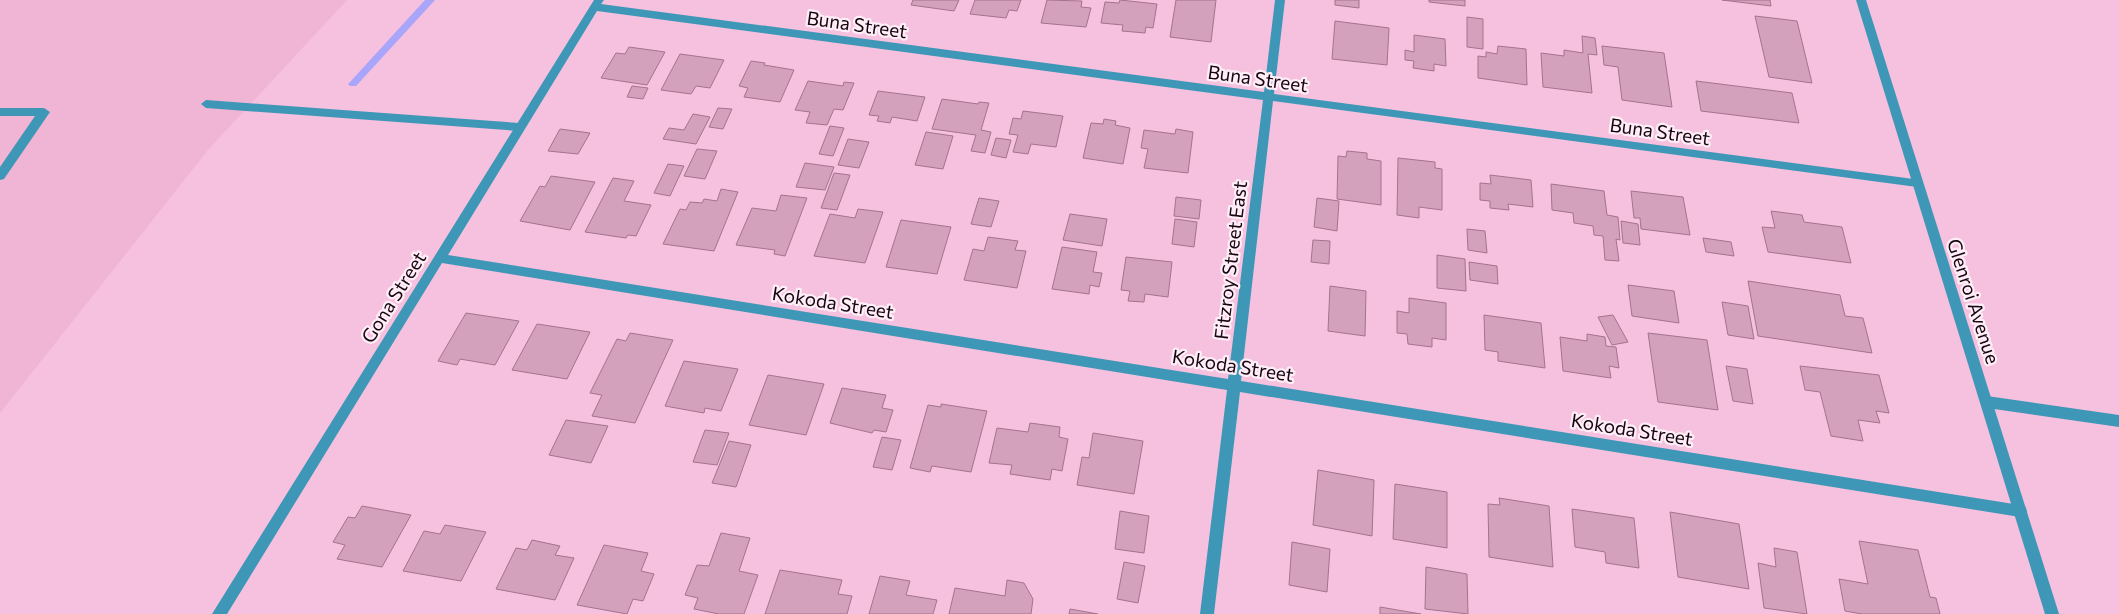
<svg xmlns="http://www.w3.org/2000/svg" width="2119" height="614" viewBox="0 0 2119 614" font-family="Commissioner,sans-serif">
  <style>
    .built { fill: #f0b4d5 }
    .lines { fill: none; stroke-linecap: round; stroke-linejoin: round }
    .stream { fill: #a8a5fa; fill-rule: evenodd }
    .building { fill: #d4a1bd; stroke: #a3738e }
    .service { fill: #3e97b6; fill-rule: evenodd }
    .minor { fill: #3e97b6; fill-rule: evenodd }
    .tertiary { fill: #3e97b6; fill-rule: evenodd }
    .labels { text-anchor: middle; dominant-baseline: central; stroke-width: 4.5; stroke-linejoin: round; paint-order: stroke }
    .street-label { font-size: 19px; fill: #160610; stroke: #ffeef7 }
  </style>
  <rect width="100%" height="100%" fill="#f6c1de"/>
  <!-- built -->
  <path class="built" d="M0,0H347L208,150L0,413Z"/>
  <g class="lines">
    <!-- stream -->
    <path class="stream" d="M425,0H435L356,86H350L348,84L350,82Z"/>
  </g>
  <!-- building -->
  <path class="building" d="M913,0H959L954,11L911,5Z
    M975,0H1021L1017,11L1009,10L1006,18L970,14Z
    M1047,0L1082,1L1081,7L1091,8L1086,27L1041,23Z
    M1120,0L1157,4L1153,28L1146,27L1145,33L1122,31L1123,25L1101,23L1105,2L1119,3Z
    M1176,0H1216L1211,42L1170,37Z
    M1335,0H1359V8L1335,5Z
    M1429,0H1465V6L1429,2Z
    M1722,0H1770L1771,6Z
    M1755,16L1797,21L1812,83L1769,77Z
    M1467,17L1483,19V49L1467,47Z
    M1335,21L1389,28L1387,65L1332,59Z
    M1414,35L1445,39L1446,66L1434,64V71L1413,68L1414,61L1405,60V50L1414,52Z
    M1582,36L1595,38L1597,55L1588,54L1592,93L1543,87L1541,53L1564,56V50L1583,53Z
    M1498,46L1526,49L1527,85L1478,78V56L1486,57V52L1497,54Z
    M1602,46L1664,53L1672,107L1622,100L1618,67L1604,65Z
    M629,47L665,52L647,85L601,78L616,53L625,54Z
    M680,54L724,60L710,88L696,86L691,94L661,90Z
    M751,61L765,63L764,65L794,70L780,102L744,97L748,88L739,86Z
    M808,81L843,86L844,82L854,83L843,110L834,109L827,125L806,123L810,112L795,110Z
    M1696,81L1792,93L1799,123L1701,111Z
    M632,86L648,88L643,99L627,97Z
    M878,91L925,97L917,121L892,117L890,123L877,121L879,116L869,115Z
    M942,99L978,104L979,102L989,103L981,130L991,132L985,153L971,151L976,135L932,129Z
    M718,108L732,109L723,129L709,127Z
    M1023,111L1063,116L1056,147L1031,144L1028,154L1013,152L1018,135L1009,134L1013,118L1021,119Z
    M693,114L710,117L696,144L663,139L669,128L684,130Z
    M1104,119L1116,121L1115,125L1130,128L1123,164L1083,158L1091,123L1103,124Z
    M830,126L844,128L833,156L819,154Z
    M560,129L590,133L578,154L548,151Z
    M1176,129L1193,132L1188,173L1144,168L1148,149L1141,148L1144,130L1175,134Z
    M926,132L953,136L943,169L915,165Z
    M996,138L1011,140L1006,158L991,155Z
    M848,139L869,142L859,168L838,165Z
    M697,149L717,151L705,179L684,176Z
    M1347,151L1367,153V159L1381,161V205L1337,199L1338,156L1346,157Z
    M1398,158L1435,162V168L1442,169V210L1419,207V218L1397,215Z
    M805,163L834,167L825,190L796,187Z
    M668,164L684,166L670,196L654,193Z
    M834,173L850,175L837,210L821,208Z
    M1490,175L1531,180L1533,207L1508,204L1509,210L1490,208V201L1480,200V183L1491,184Z
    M551,176L595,182L570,230L520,221L540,186L545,187Z
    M613,178L634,181L624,201L651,205L636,236L628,235L626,238L585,232Z
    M1551,184L1604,191L1607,215L1618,217L1620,240L1616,239L1619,261L1605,260L1603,236L1594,235L1593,226L1574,223L1573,213L1552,210Z
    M721,189L738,192L714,251L663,244L680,209L686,210L690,202L702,203L704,199L717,201Z
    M1631,191L1683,197L1690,235L1641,229L1640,218H1634Z
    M781,195L807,198L785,256L774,254L775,250L736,245L752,208L776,211Z
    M1176,197L1201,200L1199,219L1174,216Z
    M979,198L999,201L991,227L971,224Z
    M1317,198L1339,201L1337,231L1314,227Z
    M858,209L883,212L865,263L814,256L830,214L855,218Z
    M1771,211L1802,215L1804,222L1842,227L1851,263L1768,252L1762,227L1775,228Z
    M1070,214L1107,219L1102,246L1063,240Z
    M1175,219L1197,222L1194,247L1172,244Z
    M901,220L951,227L937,274L886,267Z
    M1621,221L1638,224L1640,245L1623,243Z
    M1467,229L1485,231L1487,253L1468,250Z
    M988,237L1018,241L1015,250L1026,251L1017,288L964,280L973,249L984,251Z
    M1703,238L1731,242L1734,256L1706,252Z
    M1313,240L1330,241L1329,264L1311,262Z
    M1062,247L1097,252L1093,272L1102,273L1099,287L1090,285L1089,294L1052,289Z
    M1437,255L1465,259L1466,291L1437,288Z
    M1126,257L1172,262L1168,297L1145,294L1144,302L1128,301L1130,291L1121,290Z
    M1469,262L1497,266L1498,284L1470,280Z
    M1748,281L1840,295L1845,316L1863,318L1872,353L1758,336Z
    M1628,285L1674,291L1679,323L1632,316Z
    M1330,286L1366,291L1365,336L1328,331Z
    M1409,298L1446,303V340L1432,338V347L1408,344L1407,334L1397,333V311L1409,313Z
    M1722,302L1748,306L1754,339L1728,335Z
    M466,313L519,321L495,365L460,359L457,365L438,361Z
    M1484,315L1541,323L1545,368L1498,361V352L1485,350Z
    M1613,315L1628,342L1612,345L1598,317Z
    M537,324L590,332L567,379L512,370Z
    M630,333L673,340L635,423L592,416L602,395L590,393L617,339L626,341Z
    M1648,333L1707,340L1718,410L1658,402Z
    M1587,334L1605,337L1606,346L1616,347L1619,368L1609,366L1611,378L1563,371L1560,337L1587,341Z
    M684,361L738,369L721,411L705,408L704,413L665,406Z
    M1726,366L1747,369L1753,404L1733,401Z
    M1800,366L1879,375L1889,413L1876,411L1880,423L1858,420L1863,441L1831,436L1820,392L1805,390Z
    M768,375L824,384L806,435L749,425Z
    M842,388L886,395L882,408L893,410L886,432L874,430L872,433L830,423Z
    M941,404L987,411L971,472L932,466L930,472L910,468L928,405L941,407Z
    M566,420L608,426L591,463L549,455Z
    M1030,423L1060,427L1059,437L1068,439L1062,471L1052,469L1050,480L1010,474L1012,465L989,463L997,428L1028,432Z
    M705,430L729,433L717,465L693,462Z
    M1093,433L1143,441L1134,494L1077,485L1082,457L1089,458Z
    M882,437L901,440L892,470L873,467Z
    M729,441L751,445L736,487L712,483Z
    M1318,470L1374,480L1372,536L1313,525Z
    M1395,484L1447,492V548L1393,539Z
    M1499,498L1549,506L1553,567L1489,557L1488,504L1500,505Z
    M362,506L411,515L382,567L337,559L345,545L333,542L348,517L355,518Z
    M1572,509L1634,518L1639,568L1606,563L1605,552L1575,547Z
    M1120,511L1149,516L1144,553L1115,549Z
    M1670,512L1739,524L1749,589L1678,577Z
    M445,525L486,532L461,581L403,571L424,531L440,534Z
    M721,533L750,538L739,571L758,575L744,614H719L694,609L698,598L685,595L697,565L709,566Z
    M532,540L560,546L555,555L574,558L555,600L496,589L516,548L527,550Z
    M1859,541L1918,550L1930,597L1936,598L1940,614H1862L1845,611L1839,579L1868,584Z
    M1292,542L1330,549L1327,592L1289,585Z
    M604,545L648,553L641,571L654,574L643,601L633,599L627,614L577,605Z
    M1774,548L1797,552L1807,614L1764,608L1758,563L1776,567Z
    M1124,562L1145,566L1138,603L1117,599Z
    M1426,567L1467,574L1468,614L1425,609Z
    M780,570L842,580L838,594L852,596L847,614H765Z
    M880,576L910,581L906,595L937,600L933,614H869Z
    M1007,580L1024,583L1033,599L1031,614H949L955,588L1005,596Z
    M1380,607L1421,614H1380Z
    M1070,609L1098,614H1069Z"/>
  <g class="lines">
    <!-- service -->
    <path class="service" d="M206,100L519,123L525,127L519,131L206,108L201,104Z
      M0,108H44L50,112L4,179L0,180V167L35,116H0Z"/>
    <!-- minor -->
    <path class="minor" d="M594,0H604L601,4L1264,92L1275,0H1285L1274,94L1921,180L1923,183L1917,187L1273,101L1241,381L2020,505L2025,506L2027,511L2025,516L2020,517L1240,392L1214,614H1200L1227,390L442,263L227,614H212ZM597,11L1263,100L1228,379L448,255Z
      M1987,396L2119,415V427L1987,408L1982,406L1980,402L1982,398Z"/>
    <!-- tertiary -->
    <path class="tertiary" d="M1856,0H1866L2059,614H2045Z"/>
  </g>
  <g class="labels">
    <!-- street labels -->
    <g class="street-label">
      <text transform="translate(857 24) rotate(8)">Buna Street</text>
      <text transform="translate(1258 78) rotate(8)">Buna Street</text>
      <text transform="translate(1660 131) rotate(8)">Buna Street</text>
      <text transform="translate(1230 260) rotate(-83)">Fitzroy Street East</text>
      <text transform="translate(393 297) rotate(-58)">Gona Street</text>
      <text transform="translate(1974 301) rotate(72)">Glenroi Avenue</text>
      <text transform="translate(833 302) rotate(9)">Kokoda Street</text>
      <text transform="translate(1233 365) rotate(9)">Kokoda Street</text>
      <text transform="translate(1632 429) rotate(9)">Kokoda Street</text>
    </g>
  </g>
</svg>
